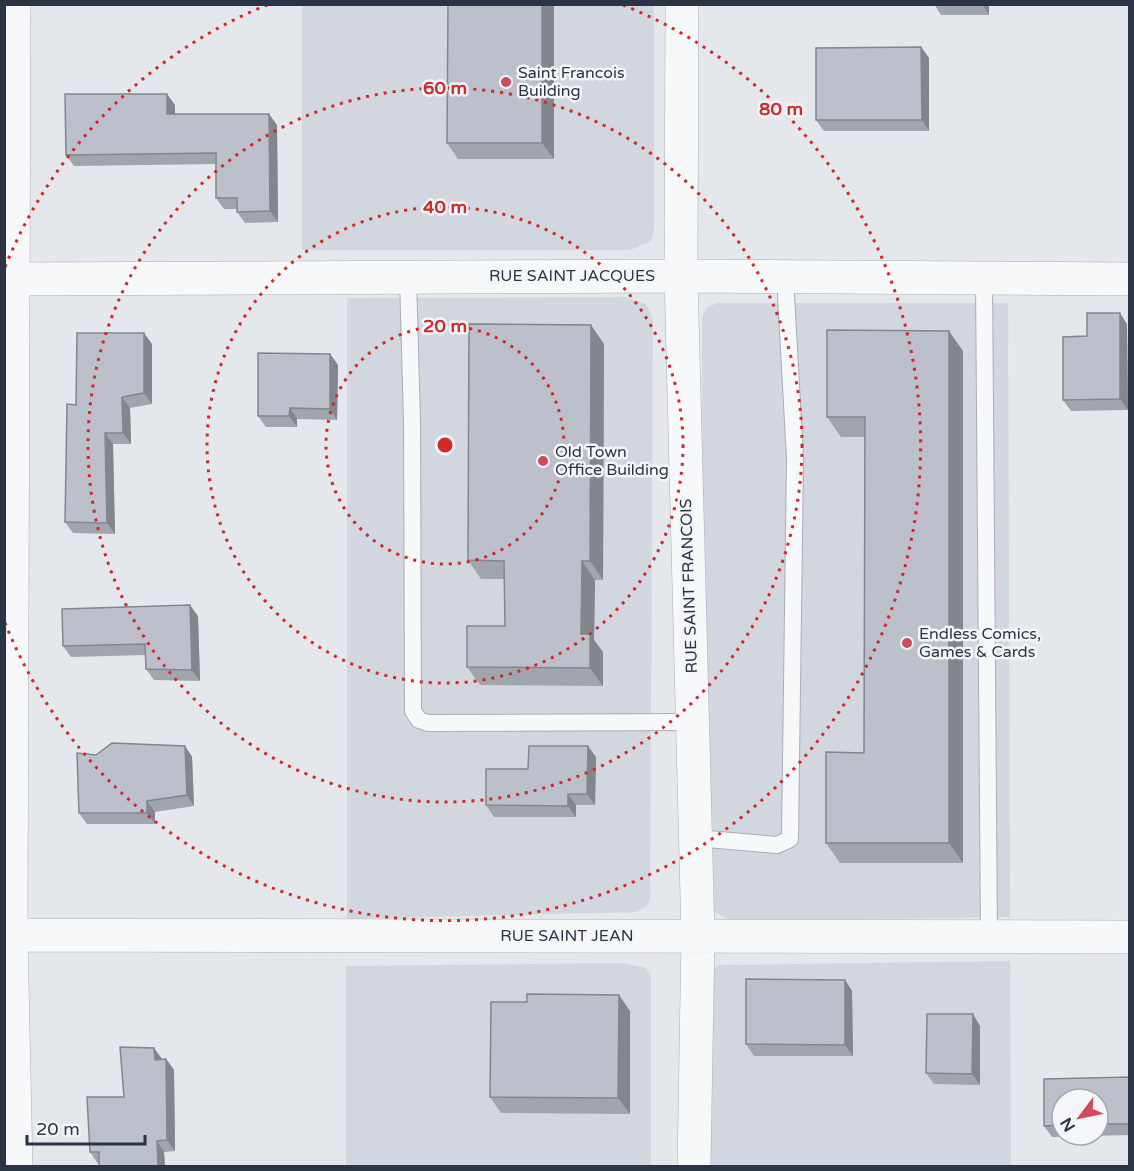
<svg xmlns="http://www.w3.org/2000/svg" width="1134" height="1171" viewBox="0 0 1134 1171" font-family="'Varela Round',sans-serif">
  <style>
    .built { fill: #d2d6de }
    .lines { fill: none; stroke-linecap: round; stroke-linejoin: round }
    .lane-casing { stroke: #a9aeb7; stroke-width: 18 }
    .street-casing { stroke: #a9aeb7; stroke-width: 34 }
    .lane { stroke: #f7f8fa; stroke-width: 16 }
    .street { stroke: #f7f8fa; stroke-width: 33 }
    .wall { fill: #a1a5ae; fill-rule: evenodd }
    .shaded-wall { fill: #83868d }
    .building { fill: #bbc0ca; stroke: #83868d; stroke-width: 1.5 }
    .ring { fill: none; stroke: #d62828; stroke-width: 3; stroke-dasharray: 3 6 }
    .poi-dot { fill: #d1495b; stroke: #f4f6f9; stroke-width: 2 }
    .labels { text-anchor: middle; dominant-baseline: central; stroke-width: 5; stroke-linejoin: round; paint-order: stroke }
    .poi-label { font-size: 16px; fill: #2b3445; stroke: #f4f6f9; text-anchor: start }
    .street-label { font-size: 16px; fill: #2b3445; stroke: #f4f6f9 }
    .centre { fill: #d62828; stroke: #f4f6f9; stroke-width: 3 }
    .ring-label { font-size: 18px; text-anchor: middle; font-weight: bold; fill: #d62828; stroke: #f4f6f9; stroke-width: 5; stroke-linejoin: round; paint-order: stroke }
  </style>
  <rect width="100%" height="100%" fill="#e4e7ec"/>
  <!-- built -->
  <path class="built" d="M302,5H654V230L651,241L630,250H302Z
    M626,297L646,304L653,319L650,900L646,907L636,912L347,919V298Z
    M718,303H1008L1010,917L731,921L710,909L703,897L702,317L707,307Z
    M1010,961L1011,1166H706L710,970L719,965Z
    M622,963L646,968L651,977V1166H346V966Z"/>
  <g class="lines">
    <!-- lane casing -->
    <g class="lane-casing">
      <path id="lane" d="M408,277L412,422L413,711L419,720L428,723L693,722
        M984,278L989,936
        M696,838L777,845L790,839L795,458L785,277"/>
    </g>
    <!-- street casing -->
    <g class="street-casing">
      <path id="street" d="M14,4L11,935L16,1166
        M682,4L681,276L698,936L694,1166
        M14,279L681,276L1130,279
        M4,935L1130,937"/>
    </g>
    <!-- lane -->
    <use href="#lane" class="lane"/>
    <!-- street -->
    <use href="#street" class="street"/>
  </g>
  <!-- wall -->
  <path class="wall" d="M554,4V159H458L447,143Z
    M934,4H989V15H941Z
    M921,47L929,58V131H824L816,120Z
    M175,105V114L277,125L278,222L245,223L237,212V209H224L216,198V164L74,166L66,155Z
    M1127,324L1128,410L1071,411L1063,400L1087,336Z
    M152,344V404L130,408L131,444H113L115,534L73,533L65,522L76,405Z
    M604,344L603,580H595L594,640L603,652V686L480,685L467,667L505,626L504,579H481L468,560Z
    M963,351V863H840L826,843L864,753L865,437H841L827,417Z
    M330,354L338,365L337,420L297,419V427H266L258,416Z
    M198,616L200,681L154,680L146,669L145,655L71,657L63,646Z
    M185,746L192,757L194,806L155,812V824H87L79,813L96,755Z
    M596,757L595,805H576V817H494L486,805L528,769Z
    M845,980L852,991L853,1056H754L746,1044Z
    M527,1002L630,1011V1114L501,1113L490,1097Z
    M980,1026V1085L934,1084L926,1073Z
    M162,1059H166L174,1070L175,1151L164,1152L165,1167H99V1163L98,1164L90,1152L124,1097Z
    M1130,1077V1135L1052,1137L1044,1126V1079ZM1062,1099H1098V1135H1062Z"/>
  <!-- shaded-wall -->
  <path class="shaded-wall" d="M542,4H554V159L542,143Z
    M982,4H989V15Z
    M921,47L929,58V131L922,120Z
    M167,94L175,105V125L167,114Z
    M269,114L277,125L278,222L270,211Z
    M1120,313L1127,324L1128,410L1120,399Z
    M591,325L604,344L603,580L590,561Z
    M949,331L963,351V863L949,843Z
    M144,333L152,344V404L144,393Z
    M330,354L338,365L337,420L330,409Z
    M122,397L130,408L131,444L123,433Z
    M290,408L297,419V427L289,416Z
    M105,433L113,444L115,534L107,523Z
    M582,561L595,580L594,640L603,652V686L590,668L581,634Z
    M190,605L198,616L200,681L192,670Z
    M185,746L192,757L194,806L187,795Z
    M588,746L596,757L595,805L587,794Z
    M568,794L576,805V817L568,806Z
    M147,801L155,812V824L147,813Z
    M845,980L852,991L853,1056L845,1045Z
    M619,995L630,1011V1114L618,1098Z
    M973,1014L980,1026V1085L972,1074Z
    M154,1048L162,1059L155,1060Z
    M166,1059L174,1070L175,1151L167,1140Z
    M157,1141L164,1152L165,1167H158Z"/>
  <!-- building -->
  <path class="building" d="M448,4H542V143H447Z
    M921,47L922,120H816V48Z
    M65,94H167V114H269L270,211L237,212V198H216V153L66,155Z
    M1087,313H1120V399L1063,400V337L1087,336Z
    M469,324L591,325L590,561H582L581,634H590V668L467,667V626H505L504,561L468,560Z
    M827,330L949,331V843H826V752L864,753L865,417H827Z
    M77,333H144V393L122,397L123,433H105L107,523L65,522L67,404L76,405Z
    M258,353L330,354V409L290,408L289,416H258Z
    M190,605L192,670L146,669L145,644L63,646L62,609Z
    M112,743L185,746L187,795L147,801V813H79L77,753L96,755Z
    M529,746H588L587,794H568V806L486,805V769H528Z
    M746,979L845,980V1045L746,1044Z
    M527,994L619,995L618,1098L490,1097L491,1002H527Z
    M927,1014H973L972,1074L926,1073Z
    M120,1047L154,1048L155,1060L166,1059L167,1140L157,1141L158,1167H99V1152H90L87,1097H124Z
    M1130,1077V1124H1098V1099H1062V1125L1044,1126V1079Z"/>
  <!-- distance rings -->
  <g class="ring">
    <circle cx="445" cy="445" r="119"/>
    <circle cx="445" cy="445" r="238"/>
    <circle cx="445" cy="445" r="357"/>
    <path d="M5 267A475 475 0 0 1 267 5M623 5A475 475 0 1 1 5 623"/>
  </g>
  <!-- markers -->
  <g class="poi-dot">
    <circle cx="506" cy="82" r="6"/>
    <circle cx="543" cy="461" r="6"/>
    <circle cx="907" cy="643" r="6"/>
  </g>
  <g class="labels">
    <!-- poi labels -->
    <g class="poi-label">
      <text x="518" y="73">Saint Francois<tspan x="518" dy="18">Building</tspan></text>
      <text x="555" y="452">Old Town<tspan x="555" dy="18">Office Building</tspan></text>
      <text x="919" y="634">Endless Comics,<tspan x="919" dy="18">Games &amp; Cards</tspan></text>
    </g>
    <!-- street labels -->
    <g class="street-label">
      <text x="572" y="276">RUE SAINT JACQUES</text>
      <text transform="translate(689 586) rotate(-92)">RUE SAINT FRANCOIS</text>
      <text x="567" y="936">RUE SAINT JEAN</text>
    </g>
  </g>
  <circle cx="445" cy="445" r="9" class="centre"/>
  <g class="ring-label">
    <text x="445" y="94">60 m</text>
    <text x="781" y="115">80 m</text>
    <text x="445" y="213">40 m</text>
    <text x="445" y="332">20 m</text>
  </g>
  <!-- border -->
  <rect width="1134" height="1171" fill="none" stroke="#2b3445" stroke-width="12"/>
  <!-- north arrow -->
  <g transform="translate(1080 1117) rotate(238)"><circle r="28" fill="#f4f6f9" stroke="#a4a8b1" stroke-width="1.5"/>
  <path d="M0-4.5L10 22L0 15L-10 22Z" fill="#d1495b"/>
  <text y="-9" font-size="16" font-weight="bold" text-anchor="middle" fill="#2b3445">N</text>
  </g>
  <!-- scale -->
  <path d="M27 1135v9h118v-9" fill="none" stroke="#2b3445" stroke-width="3"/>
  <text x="36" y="1135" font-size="18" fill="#2b3445" stroke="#f4f6f9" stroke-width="4.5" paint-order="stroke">20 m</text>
</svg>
